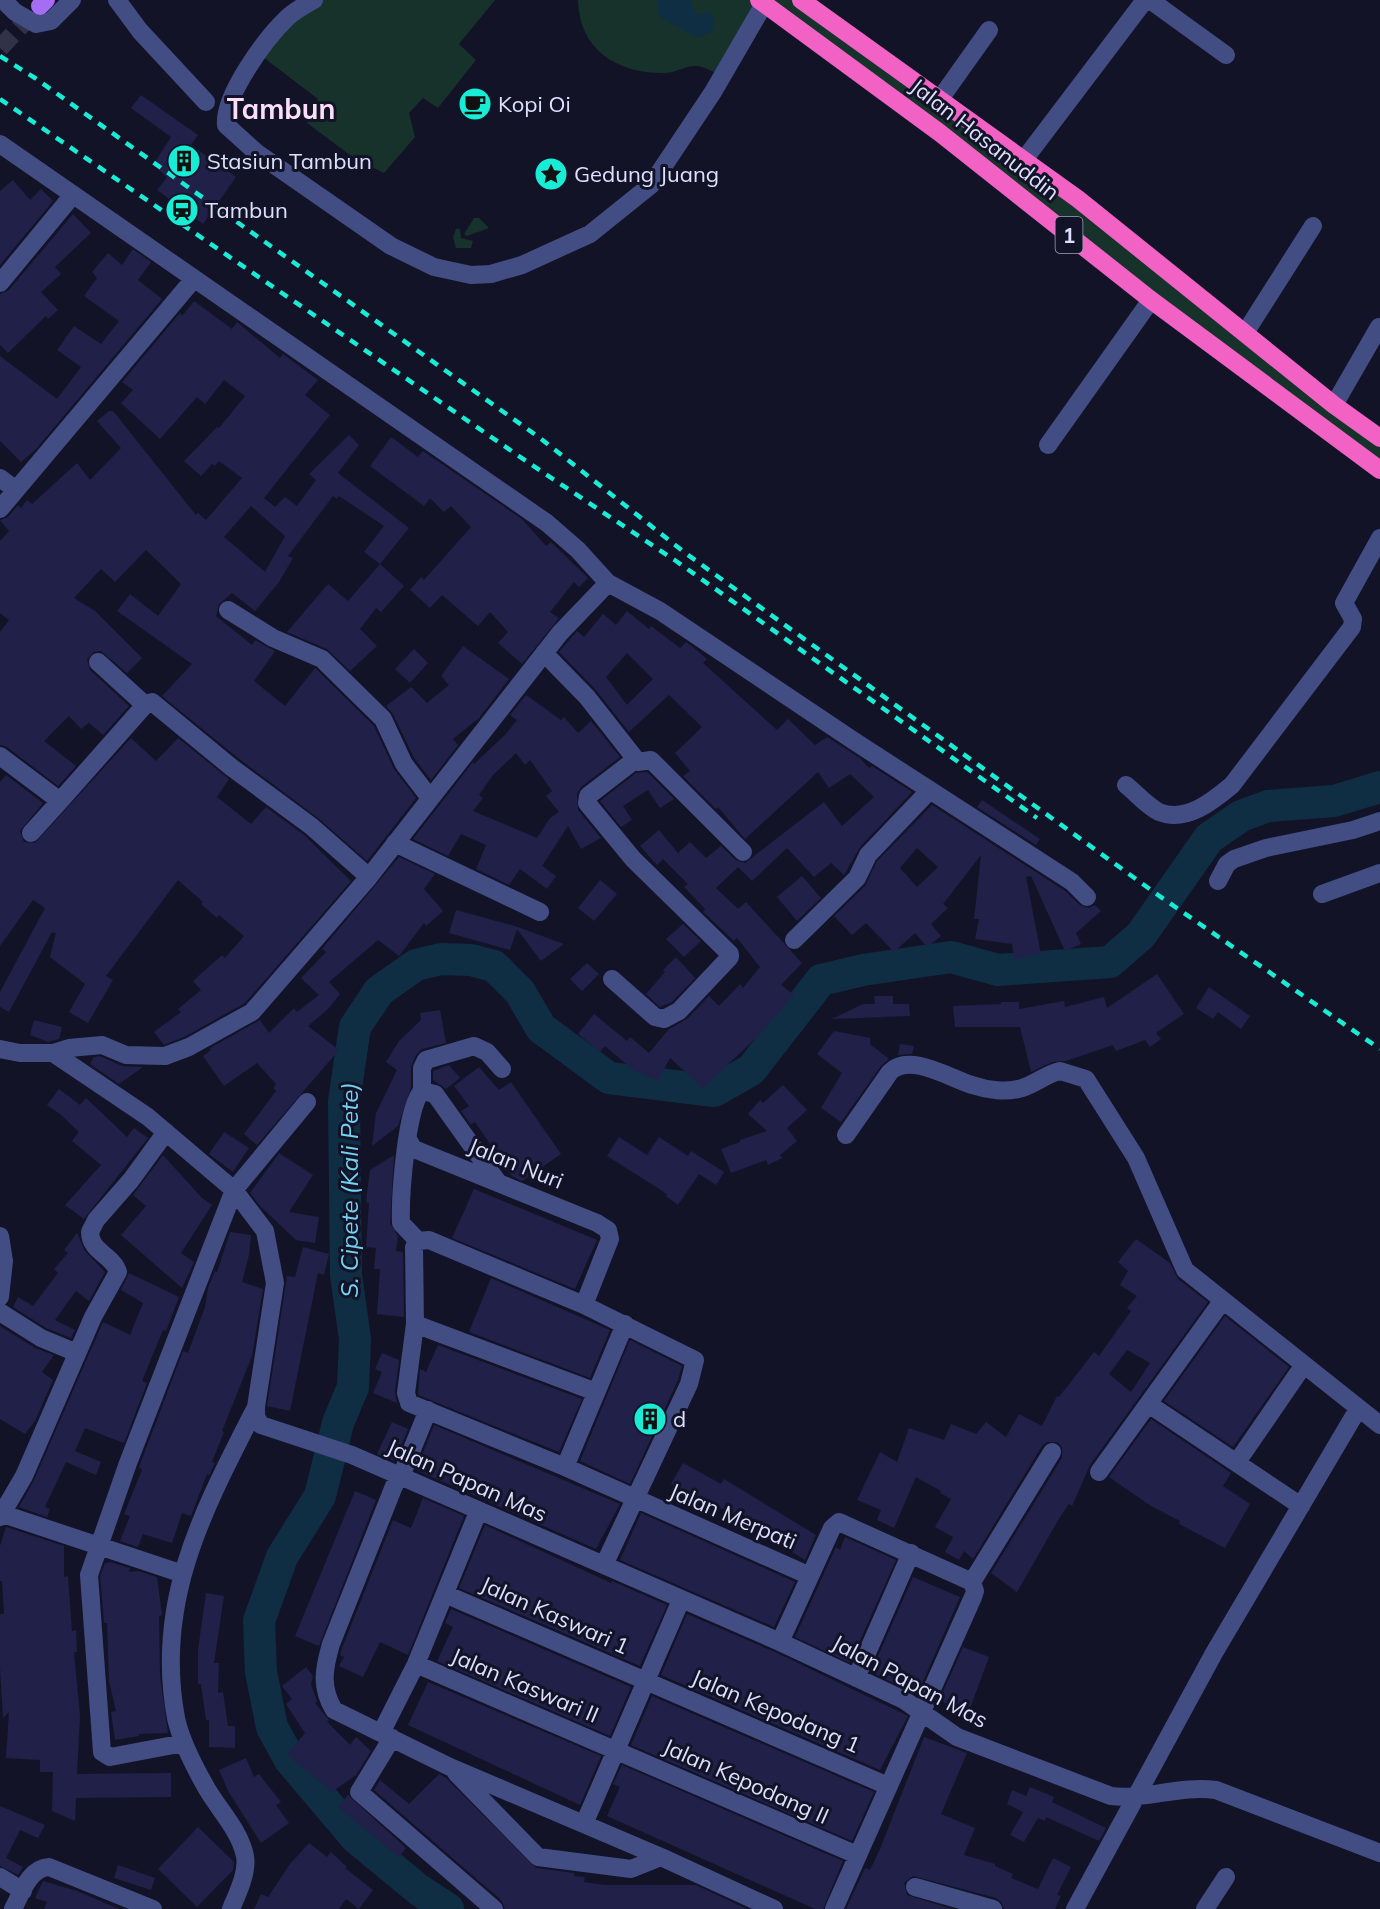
<svg xmlns="http://www.w3.org/2000/svg" width="1380" height="1909" viewBox="0 0 1380 1909" font-family="Mulish,sans-serif">
  <style>
    .green { fill: #16322b }
    .water { fill: #0f2e44 }
    .lines { fill: none; stroke-linecap: round; stroke-linejoin: round }
    .river { stroke: #0f2e44; stroke-width: 32 }
    .building { fill: #202048; fill-rule: evenodd }
    .major-tunnel { stroke: #313248; stroke-width: 18; stroke-dasharray: 18 9; stroke-linecap: butt }
    .minor { stroke: #424d83; stroke-width: 18 }
    .major { stroke: #a56df3; stroke-width: 18 }
    .highway { stroke: #f262c5; stroke-width: 18 }
    .rail { stroke: #18ecd5; stroke-width: 4.5; stroke-dasharray: 9 8; stroke-linecap: butt }
    .labels { text-anchor: middle; dominant-baseline: central; stroke-width: 6; stroke-linejoin: round; paint-order: stroke }
    .shield { fill: #131328; stroke: #a0a2bc; stroke-width: 1.5 }
    .shield-label { font-size: 21px; font-weight: bold; fill: #dce0fc }
    .poi-label { font-size: 22px; fill: #dce0fc; stroke: #131328; text-anchor: start }
    .street-label { font-size: 22px; fill: #dce0fc; stroke: #131328 }
    .water-label { font-size: 24px; font-style: italic; fill: #73d3f4; stroke: #131328 }
    .district-label { font-size: 28px; font-weight: bold; fill: #fcdef8; stroke: #131328 }
  </style>
  <rect width="100%" height="100%" fill="#131328"/>
  <!-- green -->
  <path class="green" d="M314,0H495L459,44L476,60L438,108L423,98L409,113L415,137L384,173L354,158L307,123L318,99L259,54Z
    M578,0H801L1380,438V470L764,4L723,76C715,73 705,67 697,66C687,65 675,73 665,73C618,74 579,50 578,0Z
    M474,218H479L489,228L467,236L464,234Z
    M456,229H460L461,238L473,241L471,248H456L453,237Z"/>
  <!-- water -->
  <path class="water" d="M658,0H690L696,14L710,12L714,18L712,32L699,38L661,18L658,12Z"/>
  <g class="lines">
    <!-- river -->
    <path class="river" d="M448,1909L419,1890L356,1838L290,1760L272,1727L261,1672L259,1621L282,1557L320,1496L338,1423L353,1387L355,1339L346,1275L344,1101L355,1027L379,991L416,965L441,959L471,960L494,966L520,992L541,1028L609,1078L714,1091L751,1070L821,980L863,970L951,957L998,970L1110,962L1141,935L1209,838L1241,816L1268,806L1334,801L1380,787"/>
  </g>
  <!-- building -->
  <path class="building" d="M141,95L198,135L191,145L236,177L203,224L157,190L167,177L153,165L171,137L131,108Z
    M13,180L30,200L41,189L53,201L0,265V191Z
    M73,214L91,233L55,267L61,274L41,292L58,310L48,319L46,316L8,353L0,345V294L9,290Z
    M133,249L151,262L138,280L162,299L36,449L21,462L0,441V356L57,399L81,367L57,350L74,326L101,344L119,321L84,296L97,278L92,272L108,253L122,265Z
    M194,301L232,329L237,322L280,358L283,354L318,380L305,395L330,415L264,498L275,507L285,497L297,506L316,480L309,474L349,435L359,445L338,473L409,528L380,564L364,552L384,526L339,496L337,499L333,496L288,556L293,558L279,582L255,611L232,593L219,604L216,616L252,645L255,640L275,651L254,681L285,706L315,668L374,726L394,769L416,798L367,861L318,818L238,758L162,696L192,664L117,611L130,594L158,616L181,584L146,550L115,582L101,569L74,598L95,611L142,658L127,673L101,651L94,652L87,659L90,670L129,706L103,735L89,723L81,729L69,716L44,741L76,766L58,786L7,747L0,745V632L9,620L0,613V541L9,531L0,520L8,517L18,505L21,508L27,500L32,504L77,463L90,480L121,448L97,421L109,411H113L196,515L198,513L206,520L242,478L219,461L215,466L212,464L201,476L184,461L217,427L219,428L245,396L224,380L205,404L197,397L160,439L121,403L133,390L122,382L180,313L182,316ZM251,506L285,536L265,572L224,537Z
    M391,437L418,457L423,451L522,519L546,546L551,542L588,578L579,587L574,582L550,612L559,618L522,664L498,643L508,632L490,612L478,626L442,595L430,608L410,590L421,577L424,580L471,527L451,506L444,512L430,498L424,506L370,466Z
    M380,564L404,586L381,612L376,608L360,629L377,646L350,671L327,649L287,632L328,584L348,601Z
    M627,611L649,629L651,626L680,648L686,642L694,648L707,659L703,663L777,730L788,719L815,745L827,737L860,758L869,768L872,766L912,792L860,847L844,875L831,863L814,877L787,848L752,881L738,867L716,888L738,909L746,902L802,963L781,985L794,995L756,1038L703,1088L670,1058L658,1081L632,1069L605,1046L600,1052L578,1034L594,1014L627,1041L630,1037L649,1053L669,1029L687,1019L709,996L719,1006L740,984L743,988L760,967L737,938L734,941L703,912L705,909L684,887L688,884L663,859L657,865L640,846L659,830L678,853L690,842L706,858L721,846L736,860L745,863L824,802L842,826L874,797L850,774L829,788L818,772L745,839L718,807L716,809L683,776L690,771L675,753L702,727L669,695L629,732L595,689L559,652L577,631L584,637L603,614L616,625ZM627,653L653,679L627,705L606,677Z
    M463,646L509,679L479,718L453,739L458,745L431,780L414,758L393,714L386,706L411,687L427,703L449,685L441,676Z
    M414,649L428,663L410,683L395,669Z
    M526,695L561,720L564,717L578,733L591,721L620,757L581,787L577,794L578,810L601,838L581,849L568,826L542,866L556,876L547,889L520,869L509,885L476,869L486,845L461,834L448,856L413,839L473,762L474,764L505,735L517,720L510,715ZM516,753L525,765L530,760L552,791L546,796L559,812L550,818L537,838L473,811L483,798L479,795L493,775Z
    M131,738L156,761L178,738L229,779L217,797L251,824L266,807L304,835L351,881L245,1003L184,1037L164,1045L154,1032L181,1012L178,1009L201,990L193,981L222,955L225,958L244,936L219,915L217,918L201,904L203,902L178,880L106,976L113,980L88,1023L69,1012L85,984L50,957L56,933L52,932L9,1012L0,1007V992L45,908L33,900L0,946V782L6,775L43,803L20,831L24,842L35,843Z
    M647,772L674,799L660,808L648,790L623,806L632,820L621,827L600,801L636,773Z
    M982,800L1040,839L1036,845L977,807Z
    M932,805L1065,891L1080,905L1089,908L1095,905L1101,911L1076,933L1081,944L1065,951L1031,876L1026,877L1041,954L1014,959L1012,944L975,939L979,919H974L981,855L943,904L948,908L931,924L941,936L927,947L915,933L894,952L866,923L852,935L834,916L865,886L877,861ZM917,848L938,867L917,887L900,868Z
    M399,857L435,874L424,889L443,911L426,926L424,923L399,956L378,940L329,982L340,994L328,1009L308,1026L339,1050L257,1145L244,1134L276,1091L273,1088L276,1084L257,1063L224,1086L203,1056L211,1050L210,1048L260,1020L269,1033L294,1008L297,1012L319,995L301,978L326,952L322,949Z
    M802,876L821,898L797,921L777,897Z
    M600,880L617,894L594,921L578,908Z
    M456,910L515,926L564,944L541,961L517,929L510,950L449,933Z
    M683,924L701,941L684,957L666,939Z
    M676,957L695,978L672,1002L660,1007L646,994L665,972L663,970Z
    M587,963L599,974L582,991L570,979Z
    M1157,974L1184,1014L1156,1033L1161,1039L1150,1047L1145,1040L1116,1051L1113,1045L1066,1061L1052,1062L1031,1072L1020,1027H955L953,1006L1001,1004V1002H1019V1009L1064,1001L1065,1007L1104,997L1107,1008Z
    M1209,987L1250,1016L1241,1029L1218,1012L1213,1019L1196,1008Z
    M874,996H893V1004H909L910,1016L832,1019L863,1004H875Z
    M440,1010L446,1043L422,1049L416,1055L411,1067V1088L398,1126L372,1146L376,1113L397,1070L386,1062L399,1041L421,1020L420,1013Z
    M34,1020L62,1027L59,1039L48,1042L30,1035Z
    M834,1031L870,1038V1044L889,1059L881,1066L841,1122L821,1108L842,1073L817,1054Z
    M900,1044L914,1046L912,1054L898,1055Z
    M100,1056L122,1066L143,1067L119,1084L90,1064L94,1057Z
    M449,1065L460,1078L446,1089L433,1080V1071Z
    M479,1067L499,1090L511,1082L561,1154L522,1181L512,1176L475,1122L471,1125L461,1111L469,1106L454,1086Z
    M783,1085L807,1110L787,1128L797,1141L780,1155L782,1158L768,1165L766,1160L731,1173L721,1149L740,1142V1140L767,1131L748,1114L760,1100L763,1103Z
    M59,1089L80,1105L86,1098L127,1137L134,1128L148,1138L84,1219L65,1205L101,1165L72,1141L79,1132L60,1114L47,1105Z
    M224,1132L249,1148L233,1172L209,1154Z
    M619,1137L647,1155L659,1137L688,1156L691,1151L724,1172L716,1185L699,1174L678,1205L666,1196L667,1194L607,1156Z
    M279,1153L313,1175L289,1212L319,1217L315,1243L296,1240L260,1206L250,1193Z
    M163,1155L201,1197L212,1205L181,1253L194,1262L182,1288L121,1235L146,1206L133,1195Z
    M394,1155L390,1223L398,1236L396,1251L403,1252L404,1317L377,1314L380,1269H374L376,1248L366,1247L369,1203L366,1202L370,1170Z
    M474,1189L597,1240L575,1289L452,1238Z
    M230,1232L251,1235L249,1255L242,1282L263,1289L252,1356L222,1431L224,1432L212,1462L215,1463L209,1475L207,1474L191,1516L182,1513L172,1543L143,1534L138,1547L120,1541L130,1516L124,1514L142,1470L139,1467L183,1351L188,1353L205,1307L208,1288L215,1271L217,1272Z
    M77,1233L85,1251L105,1272L89,1301L76,1291L55,1320L75,1330L71,1338L46,1328L13,1307L18,1297L33,1306L58,1273L54,1269L68,1253L64,1250Z
    M1136,1239L1170,1263L1178,1279L1208,1302L1090,1465L1072,1506L1069,1504L1060,1517L1017,1592L991,1573L1062,1458V1447L1057,1442H1047L1042,1446L973,1559L964,1551L959,1560L945,1552L953,1537L935,1527L951,1499L940,1493L941,1491L916,1477L894,1528L877,1520L881,1510L857,1500L880,1452L897,1462L909,1428L944,1440L951,1424L976,1434L986,1422L1006,1437L1019,1414L1042,1426L1057,1396L1059,1397L1094,1352L1099,1356L1131,1311L1127,1308L1137,1296L1120,1285L1128,1271L1118,1262ZM1127,1350L1150,1363L1131,1392L1109,1374Z
    M303,1247L329,1254L324,1275L318,1273L290,1411L267,1406L287,1276L295,1277Z
    M129,1273L179,1297L166,1331L163,1330L142,1381L147,1383L124,1443L85,1428L75,1451L101,1462L96,1475L66,1462L45,1507L50,1509L47,1517L19,1507L34,1480L103,1322L130,1335L143,1303L121,1290Z
    M491,1278L610,1330L590,1378L469,1332Z
    M1225,1316L1289,1367L1233,1447L1164,1401Z
    M0,1326L35,1348L54,1355L42,1372L53,1380L35,1421L25,1434L0,1419Z
    M630,1340L682,1366L678,1380L630,1484L580,1461Z
    M438,1345L582,1399L559,1452L418,1395L420,1369L426,1372Z
    M382,1353L399,1360L395,1392L397,1403L373,1393L382,1372L375,1369Z
    M1151,1419L1231,1473L1223,1486L1250,1504L1225,1548L1179,1524L1180,1521L1151,1506L1109,1477Z
    M392,1422L408,1429L395,1461L377,1454Z
    M434,1425L620,1504L596,1549L416,1470Z
    M683,1463L721,1484L724,1479L816,1535L805,1560L706,1499L705,1502L671,1484Z
    M355,1491L376,1500L319,1646L295,1636Z
    M423,1498L464,1516L408,1655L380,1642L363,1677L339,1666L344,1657L340,1655L342,1648L393,1520L411,1528Z
    M641,1513L795,1582L774,1627L620,1560Z
    M485,1525L611,1583L612,1581L667,1605L640,1666L459,1588Z
    M6,1527L64,1546V1577L68,1576L72,1631L76,1630L77,1652H74L80,1716L77,1774L171,1773V1797L76,1798L75,1821L52,1811L53,1772H40V1760L6,1758L9,1712L3,1718L0,1668V1614H4L2,1581H0V1546Z
    M845,1537L896,1560L850,1663L795,1637L836,1547L840,1550Z
    M110,1562L130,1568L129,1572L138,1571L157,1577L162,1615L159,1616L160,1676L168,1733L139,1734V1736L115,1740L111,1712L116,1711L109,1681L107,1623H104L100,1576L105,1563Z
    M913,1577L960,1597L917,1695L871,1672Z
    M206,1593L224,1596L214,1663H219L218,1693L223,1692L228,1726H235V1748L209,1747V1720H206L201,1684H198V1650Z
    M451,1609L631,1687L610,1736L437,1661L453,1627L445,1623Z
    M687,1614L775,1652L908,1716L880,1770L661,1675Z
    M963,1647L989,1657L968,1714L939,1700Z
    M306,1667L313,1676L311,1685L317,1701L315,1703L329,1720L327,1722L350,1745L356,1737L371,1751L356,1775L332,1792L287,1755L305,1733L286,1704L292,1699L282,1686Z
    M428,1682L601,1756L580,1805L408,1725Z
    M652,1696L874,1792L852,1841L631,1745Z
    M924,1737L967,1753L941,1814L975,1828L964,1855L995,1864V1866L1013,1874L1011,1878L1038,1889L1053,1858L1071,1867L1057,1895L1061,1896L1055,1909H1004L1001,1902L996,1898L913,1876L904,1883L907,1895L952,1909H846L865,1868L870,1870L880,1849Z
    M246,1758L254,1777L259,1774L281,1802L276,1805L289,1823L261,1843L228,1791L219,1770Z
    M622,1765L843,1861L823,1909H815L607,1816L620,1787L613,1784Z
    M439,1774L446,1778L536,1868L574,1873V1876L585,1877L584,1882L604,1885H696L747,1909H505L501,1900L374,1790L380,1780L409,1804Z
    M1030,1787L1054,1797L1052,1802L1106,1828L1099,1841L1046,1817L1045,1821L1038,1818L1024,1842L1010,1835L1023,1812L1007,1804L1012,1790L1026,1796Z
    M348,1795L406,1848L399,1857L338,1807Z
    M0,1806L45,1825L38,1838L20,1830L6,1858L23,1867L18,1875L0,1866Z
    M198,1827L234,1862L233,1870L197,1907L158,1869Z
    M309,1843L327,1857L331,1852L347,1867L345,1868L373,1890L359,1909L346,1899L339,1909H254L261,1894L268,1897L290,1864Z
    M118,1865L155,1878L151,1890L114,1878Z
    M43,1881L77,1891L119,1909H44L47,1902L35,1898Z"/>
  <g class="lines">
    <!-- major-tunnel -->
    <path class="major-tunnel" d="M0,48L36,10"/>
    <!-- minor -->
    <path class="minor" d="M3,0L15,12L36,24L51,21L72,0
      M117,0L140,31L206,102
      M314,0C305,5 294,11 287,18C266,38 223,96 226,125L257,153L391,246L434,267L471,275L491,274L522,265L590,234L651,185L713,92L764,4
      M1150,0L1226,55
      M940,99L989,30
      M0,144L547,523L578,550L608,583L560,633L369,877L252,1012L189,1047L165,1056L126,1055L102,1045L69,1048L53,1053
      M1023,161L1145,0
      M0,283L72,196
      M1245,333L1313,226
      M1334,405L1379,327
      M1048,445L1151,300
      M0,478L16,490
      M0,509L193,280
      M608,583L660,611L854,741L1072,882L1087,897
      M228,610L273,638L322,659L383,719L404,764L430,798
      M544,653L587,697L638,762L651,760L743,852
      M98,662L145,705
      M0,756L60,801L145,705L152,702L231,767L311,826L369,877
      M1126,785C1136,793 1147,806 1159,812C1186,823 1213,801 1232,785L1352,627L1353,619L1344,603L1380,538
      M31,833L60,801
      M395,843L540,912
      M1218,881L1227,864L1234,859L1266,848L1353,830L1380,821
      M1322,894L1380,873
      M794,940L857,878L868,855L930,790
      M612,979L655,1017L664,1019L679,1011L730,957V954L633,859L587,803L588,796L636,759
      M0,1049L20,1053H53L148,1117L234,1190L265,1231L275,1283L256,1407V1417L261,1425L352,1455L780,1642L904,1700L957,1737L1111,1796C1146,1800 1180,1785 1216,1790L1380,1853
      M422,1091V1068L426,1060L474,1046L487,1052L502,1069
      M846,1135L890,1072C910,1052 951,1079 972,1085C987,1090 1007,1093 1022,1088C1036,1084 1046,1074 1060,1071L1086,1079L1136,1158L1185,1270L1380,1425
      M408,1139L413,1148L419,1151L597,1223L608,1230L610,1239L584,1305
      M0,1236L4,1261L0,1297
      M418,1241L401,1223C400,1199 406,1106 422,1091L435,1094L497,1181
      M0,1312L41,1338L77,1353
      M415,1324L596,1392
      M1150,1405L1301,1506
      M428,1410L404,1469L394,1486L331,1644C324,1668 320,1687 334,1710L450,1767L661,1857L774,1909
      M1237,1462L1303,1366
      M565,1467L625,1324
      M1099,1472L1223,1300
      M0,1513L183,1574
      M0,1517L24,1476L93,1317L118,1272C113,1255 90,1252 90,1232L96,1220L131,1180L166,1132
      M604,1565L689,1384L695,1360L584,1305L429,1240L418,1241L414,1247L415,1324L406,1393L409,1403L565,1467L810,1576
      M972,1582L1052,1452
      M445,1594L888,1786
      M780,1642L832,1528L839,1522L972,1582
      M416,1664L857,1855
      M856,1678L911,1553
      M381,1733L416,1664L478,1512
      M392,1738L359,1792L494,1909
      M184,1743L110,1757L102,1752L89,1575L128,1463L234,1190L307,1102
      M456,1773L538,1857L631,1869L661,1857
      M584,1824L681,1600
      M0,1877L23,1891
      M915,1887L993,1909
      M13,1909C21,1894 29,1868 49,1867L153,1909
      M231,1909C237,1894 248,1873 245,1856C240,1831 220,1811 207,1789C195,1768 181,1742 176,1718C154,1600 204,1509 256,1407
      M834,1909L973,1597L975,1591L972,1582
      M1075,1909L1214,1653L1358,1409
      M1205,1909L1226,1877"/>
    <!-- major -->
    <path class="major" d="M40,6L46,0"/>
    <!-- highway -->
    <path class="highway" d="M759,0L940,133L1151,300L1380,470
      M801,0L1078,199L1334,405L1380,438"/>
    <!-- rail -->
    <path class="rail" d="M0,56L35,78L540,438L684,552L1158,895L1380,1049
      M0,99L529,463L676,561L1037,818"/>
  </g>
  <!-- icons -->
  <defs>
    <g id="cafe-disc" transform="scale(1.725)"><circle r="9.5" fill="#18ecd5" stroke="#131328"/><path d="M-5.5-4.5H6V0H3Q3 3.5 0 3.5H-2.5Q-5.5 3.5-5.5 0ZM3-3.2v2h1.7v-2ZM-6 4.5H4V6H-6Z" fill="#111"/></g>
    <g id="building-disc" transform="scale(1.725)"><circle r="9.5" fill="#18ecd5" stroke="#131328"/><path d="M-4-6H4V6H1V3H-1V6H-4ZM-2.5-4.3h1.7v1.8h-1.7ZM.8-4.3h1.7v1.8H.8ZM-2.5-1h1.7V.8h-1.7ZM.8-1h1.7V.8H.8Z" fill="#111"/></g>
    <g id="sight-disc" transform="scale(1.725)"><circle r="9.5" fill="#18ecd5" stroke="#131328"/><path d="M0-6L1.8-2.2L6-1.7L2.9 1.2L3.7 5.4L0 3.3L-3.7 5.4L-2.9 1.2L-6-1.7L-1.8-2.2Z" fill="#111"/></g>
    <g id="station-disc" transform="scale(1.725)"><circle r="9.5" fill="#18ecd5" stroke="#131328"/><path d="M-3-6H3Q5-6 5-4V2Q5 4 3 4L4.5 6H3L1.5 4h-3L-3 6H-4.5L-3 4Q-5 4-5 2V-4Q-5-6-3-6ZM-3.5-4v3h7v-3ZM-3.5 1v1.5H-2V1ZM2 1v1.5H3.5V1Z" fill="#111"/></g>
  </defs>
  <g fill-rule="evenodd">
    <use href="#cafe-disc" x="475" y="104"/>
    <use href="#building-disc" x="184" y="161"/>
    <use href="#sight-disc" x="551" y="174"/>
    <use href="#station-disc" x="182" y="210"/>
    <use href="#building-disc" x="650" y="1419"/>
  </g>
  <g class="labels">
    <!-- shield labels -->
    <rect class="shield" x="1055.5" y="217" width="27" height="36" rx="4.5"/>
    <g class="shield-label">
      <text x="1069" y="235">1</text>
    </g>
    <!-- poi labels -->
    <g class="poi-label">
      <text x="498" y="104">Kopi Oi</text>
      <text x="207" y="161">Stasiun Tambun</text>
      <text x="574" y="174">Gedung Juang</text>
      <text x="205" y="210">Tambun</text>
      <text x="673" y="1419">d</text>
    </g>
    <!-- street labels -->
    <g class="street-label">
      <text transform="translate(985 139) rotate(38)">Jalan Hasanuddin</text>
      <text transform="translate(516 1163) rotate(22)">Jalan Nuri</text>
      <text transform="translate(467 1480) rotate(24)">Jalan Papan Mas</text>
      <text transform="translate(733 1516) rotate(23)">Jalan Merpati</text>
      <text transform="translate(555 1615) rotate(24)">Jalan Kaswari 1</text>
      <text transform="translate(910 1681) rotate(28)">Jalan Papan Mas</text>
      <text transform="translate(525 1685) rotate(23)">Jalan Kaswari II</text>
      <text transform="translate(776 1711) rotate(23)">Jalan Kepodang 1</text>
      <text transform="translate(746 1781) rotate(24)">Jalan Kepodang II</text>
    </g>
    <!-- water labels -->
    <g class="water-label">
      <text transform="translate(349 1190) rotate(-90)">S. Cipete (Kali Pete)</text>
    </g>
    <!-- district labels -->
    <g class="district-label">
      <text x="281" y="108">Tambun</text>
    </g>
  </g>
</svg>
